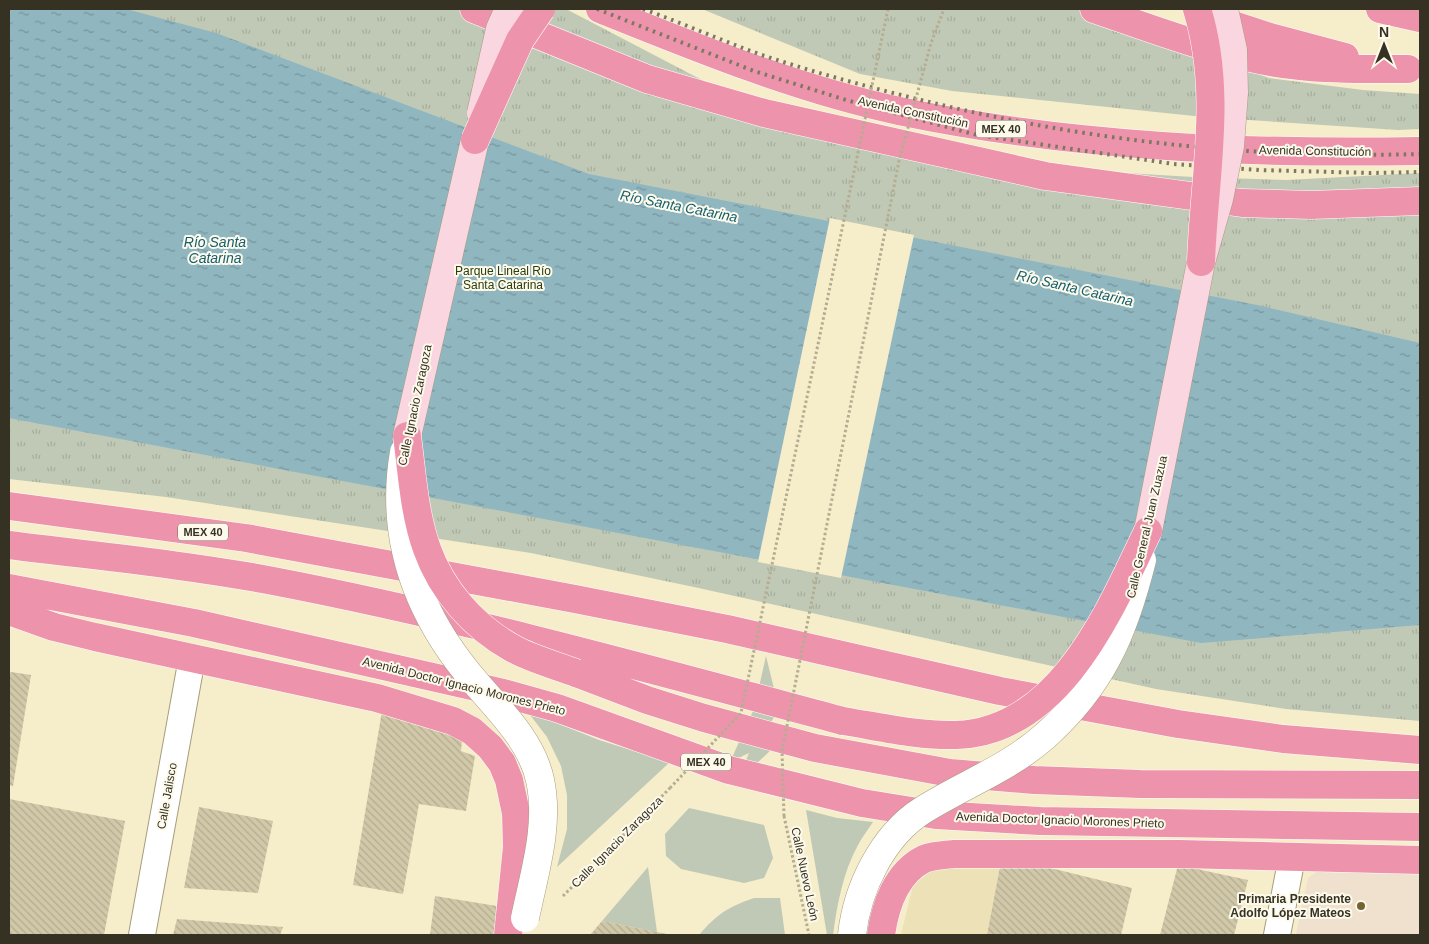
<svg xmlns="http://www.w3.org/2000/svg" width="1429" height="944" viewBox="0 0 1429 944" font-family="Helvetica,sans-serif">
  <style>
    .built { fill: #ede1b7 }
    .education { fill: #f0e0ce }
    .green { fill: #c0c9b6 }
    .park { fill: url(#park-tufts) }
    .water { fill: url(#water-ripples) }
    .pier { fill: #f6edca }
    .building { fill: url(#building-back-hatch) }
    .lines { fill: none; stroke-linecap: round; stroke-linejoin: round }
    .minor-casing { stroke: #a69d7d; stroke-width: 28 }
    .secondary-casing { stroke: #a69d7d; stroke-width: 29 }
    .trunk-casing { stroke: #fff; stroke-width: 29 }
    .path { stroke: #b4ad91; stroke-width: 3; stroke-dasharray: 2.5 2.5; stroke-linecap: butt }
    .minor { stroke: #fff; stroke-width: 26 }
    .secondary { stroke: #f9d6e0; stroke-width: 28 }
    .trunk { stroke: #ee93ac; stroke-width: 28 }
    .rail { stroke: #7c7761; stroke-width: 4; stroke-dasharray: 2.5 5; stroke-linecap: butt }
    .tertiary-bridge-casing { stroke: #a69d7d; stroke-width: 29; stroke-linecap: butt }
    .secondary-bridge-casing { stroke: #a69d7d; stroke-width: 29; stroke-linecap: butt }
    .trunk-bridge-casing { stroke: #fff; stroke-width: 29; stroke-linecap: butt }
    .path-bridge { stroke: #b4ad91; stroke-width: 3; stroke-dasharray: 2.5 2.5; stroke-linecap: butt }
    .tertiary-bridge { stroke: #fff; stroke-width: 28 }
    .secondary-bridge { stroke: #f9d6e0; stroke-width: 28 }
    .trunk-bridge { stroke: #ee93ac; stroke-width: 28 }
    .poi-dot { fill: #776332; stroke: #fdfaec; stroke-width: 2 }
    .labels { text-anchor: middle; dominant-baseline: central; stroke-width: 4; stroke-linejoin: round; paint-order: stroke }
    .shield { fill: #fdfaec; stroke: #716e60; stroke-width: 1 }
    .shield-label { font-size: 11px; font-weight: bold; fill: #353224 }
    .street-label { font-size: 12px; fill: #353224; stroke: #fdfaec }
    .park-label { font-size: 12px; fill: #2a3d0e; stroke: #fdfaec }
    .poi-label { font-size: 12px; font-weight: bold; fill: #353224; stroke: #fdfaec; text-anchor: end }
    .water-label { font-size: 14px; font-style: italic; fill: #156070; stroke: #fdfaec }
  </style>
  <defs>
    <pattern id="park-tufts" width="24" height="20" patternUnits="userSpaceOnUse" patternTransform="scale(1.25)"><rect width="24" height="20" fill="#c0c9b6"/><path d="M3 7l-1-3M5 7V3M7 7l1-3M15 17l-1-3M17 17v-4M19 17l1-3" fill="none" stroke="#a6ad9c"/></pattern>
    <pattern id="water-ripples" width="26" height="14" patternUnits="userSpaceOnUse" patternTransform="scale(1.25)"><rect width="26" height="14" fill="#90b6c0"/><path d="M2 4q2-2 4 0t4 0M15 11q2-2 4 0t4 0" fill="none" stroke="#76959c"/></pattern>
    <pattern id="building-back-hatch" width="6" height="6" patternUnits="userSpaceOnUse" patternTransform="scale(1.25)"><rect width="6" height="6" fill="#d0c8a8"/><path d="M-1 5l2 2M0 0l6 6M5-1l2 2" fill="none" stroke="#b3ac90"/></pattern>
  </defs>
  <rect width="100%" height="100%" fill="#f6edca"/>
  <!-- built -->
  <path class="built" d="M1002,856L987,935H901L915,877L935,859Z"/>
  <!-- education -->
  <path class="education" d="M1321,869L1420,870V935H1296L1308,878Z"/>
  <!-- green -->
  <path class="green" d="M766,656L779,709L761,739L772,749L736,783L749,753L730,762L754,709Z
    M527,711L599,740L670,762L557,867L567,829V795L561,766L547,737Z
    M689,808L764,825L773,858L764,878L744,883L681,869L666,856L665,834Z
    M806,810L837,818L873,822C868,830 862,837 858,845C843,872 837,905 833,935H827Z
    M648,867L657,932L602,921Z
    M754,898H780L785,935H699C717,914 728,907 754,898Z"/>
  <!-- park -->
  <path class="park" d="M9,9H566L746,103L1076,170L1193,177L1286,180L1420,173V721L1286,709L1156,689L694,587L531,553L166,497L9,479Z
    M702,9H1078L1269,78L1363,90L1420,94V129L1398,130L1204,117L952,91L860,74Z"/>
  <!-- water -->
  <path class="water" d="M9,9H126L216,33L589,174L1257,305L1420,343V625L1201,643L9,418Z"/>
  <!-- pier -->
  <path class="pier" d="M830,218L914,235L841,578L758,562Z"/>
  <!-- building -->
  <path class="building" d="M11,672L31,675L13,786L9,785V674Z
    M382,711L463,730L461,751L475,756L466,811L419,804L403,894L353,885Z
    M9,799L125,821L104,935H9Z
    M199,807L273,821L258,893L184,888Z
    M1002,856L1132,888L1121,935H987Z
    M1178,865L1248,880L1234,935H1160Z
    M435,896L503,907L499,935H430Z
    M177,919L283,927L280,935H173Z
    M602,921L667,934V935H590Z"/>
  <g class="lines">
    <!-- minor casing -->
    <g class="minor-casing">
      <path id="minor" d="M142,935L192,658
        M1277,935L1292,857"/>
    </g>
    <!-- secondary casing -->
    <g class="secondary-casing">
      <path id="secondary" d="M407,436L475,140"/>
    </g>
    <!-- trunk casing -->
    <g class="trunk-casing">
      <path id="trunk" d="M474,9L647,79L764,113L1045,176L1242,203L1311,205L1420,201
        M600,9C697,48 797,89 899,111C1071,147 1246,154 1420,151
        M1094,9C1159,31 1232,60 1300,66C1336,70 1372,69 1408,69
        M1380,9L1420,18
        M1206,16L1270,37L1345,57
        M9,506L246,538L575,599L727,629L1000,691L1178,724L1283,739L1420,750
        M9,545C95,556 182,564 268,580C462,617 653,670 843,721
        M9,588L194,623L503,693L557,708L729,770L862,803L936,815L1040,821L1420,827
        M9,611L54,627L95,637L377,698L453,721L472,731L490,747L502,763L509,780L516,813L517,847L508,935
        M576,673L647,700L704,718L815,748L950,773L1034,780L1140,784L1420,785
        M881,935C885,907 896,873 924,859C934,855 945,855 955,854H1180L1420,860"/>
    </g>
    <!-- path -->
    <path class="path" d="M784,816L809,935
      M563,896L670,788"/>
    <!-- minor -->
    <use href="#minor" class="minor"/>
    <!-- secondary -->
    <use href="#secondary" class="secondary"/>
    <!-- trunk -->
    <use href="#trunk" class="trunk"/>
    <!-- rail -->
    <path class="rail" d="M597,9L754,71L846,100L977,135L1174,164L1259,170L1371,173L1420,172
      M643,9C682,23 720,40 759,54C809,71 861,85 913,98C1079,140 1249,159 1420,154"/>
    <!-- tertiary-bridge casing -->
    <g class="tertiary-bridge-casing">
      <path id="tertiary-bridge" d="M404,452C389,540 419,617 476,683C500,711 532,742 540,780C550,825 534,874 525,918
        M852,935C857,889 882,836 923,810C963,785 1009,768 1045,736C1102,685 1124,632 1142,560"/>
    </g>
    <!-- secondary-bridge casing -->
    <g class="secondary-bridge-casing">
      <path id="secondary-bridge" d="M481,113L500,29L509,9
        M1148,531L1201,262L1219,199L1230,146L1234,93L1233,50L1224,9"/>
    </g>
    <!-- trunk-bridge casing -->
    <g class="trunk-bridge-casing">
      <path id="trunk-bridge" d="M1197,9C1223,93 1204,176 1201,262
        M475,140L520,40L541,9
        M407,436C412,473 414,513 427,549C442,591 473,626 512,648C531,659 555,665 576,673
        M843,721C881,727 918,736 956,735C1060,732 1110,610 1148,531"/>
    </g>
    <!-- path-bridge -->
    <path class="path-bridge" d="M670,788L741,713L888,9
      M784,816L782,751L899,161L931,43L944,9"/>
    <!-- tertiary-bridge -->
    <use href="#tertiary-bridge" class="tertiary-bridge"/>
    <!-- secondary-bridge -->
    <use href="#secondary-bridge" class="secondary-bridge"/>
    <!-- trunk-bridge -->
    <use href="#trunk-bridge" class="trunk-bridge"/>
  </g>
  <!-- markers -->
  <circle class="poi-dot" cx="1361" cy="906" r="5"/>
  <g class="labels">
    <!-- shield labels -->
    <g class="shield">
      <rect x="976" y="120.5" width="50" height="17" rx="4"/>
      <rect x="178" y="523.5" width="50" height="17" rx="4"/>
      <rect x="681" y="753.5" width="50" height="17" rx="4"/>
    </g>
    <g class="shield-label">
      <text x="1001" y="129">MEX 40</text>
      <text x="203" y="532">MEX 40</text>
      <text x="706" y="762">MEX 40</text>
    </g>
    <!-- street labels -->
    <g class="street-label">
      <text transform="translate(913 112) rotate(12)">Avenida Constitución</text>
      <text transform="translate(1315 151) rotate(1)">Avenida Constitución</text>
      <text transform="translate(415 405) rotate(-78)">Calle Ignacio Zaragoza</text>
      <text transform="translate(1147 527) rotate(-77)">Calle General Juan Zuazua</text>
      <text transform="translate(464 686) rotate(14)">Avenida Doctor Ignacio Morones Prieto</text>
      <text transform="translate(167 796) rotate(-80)">Calle Jalisco</text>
      <text transform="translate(1060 820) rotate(2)">Avenida Doctor Ignacio Morones Prieto</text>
      <text transform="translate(617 842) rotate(-45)">Calle Ignacio Zaragoza</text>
      <text transform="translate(805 874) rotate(78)">Calle Nuevo León</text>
    </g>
    <!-- park labels -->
    <g class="park-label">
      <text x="503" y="271">Parque Lineal Río<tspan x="503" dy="14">Santa Catarina</tspan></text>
    </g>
    <!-- poi labels -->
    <g class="poi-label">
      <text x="1351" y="899">Primaria Presidente<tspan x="1351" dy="14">Adolfo López Mateos</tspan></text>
    </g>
    <!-- water labels -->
    <g class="water-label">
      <text transform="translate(679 206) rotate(11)">Río Santa Catarina</text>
      <text x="215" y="242">Río Santa<tspan x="215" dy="16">Catarina</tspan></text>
      <text transform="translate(1075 288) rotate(13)">Río Santa Catarina</text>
    </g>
  </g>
  <!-- border -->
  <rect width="1429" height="944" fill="none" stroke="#353224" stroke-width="20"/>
  <!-- north arrow -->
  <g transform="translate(1384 45)" stroke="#fdfaec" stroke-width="4" paint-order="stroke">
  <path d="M0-4L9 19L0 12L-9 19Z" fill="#353224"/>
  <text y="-8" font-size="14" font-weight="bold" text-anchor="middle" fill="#353224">N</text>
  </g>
</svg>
